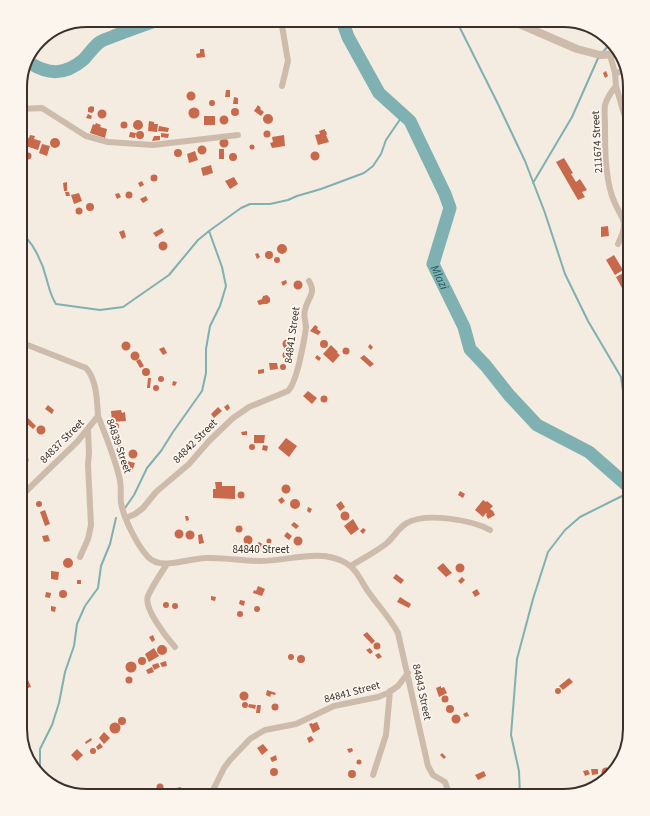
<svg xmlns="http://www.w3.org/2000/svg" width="650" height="816" viewBox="0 0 650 816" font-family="'Source Sans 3',sans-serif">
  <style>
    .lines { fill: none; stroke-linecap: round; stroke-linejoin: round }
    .stream { stroke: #7fb0b2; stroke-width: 2 }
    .river { stroke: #7fb0b2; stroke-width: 13 }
    .building { fill: #c8694b }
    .minor { stroke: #cdbbac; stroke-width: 6 }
    .tertiary { stroke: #cdbbac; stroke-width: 8 }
    .labels { text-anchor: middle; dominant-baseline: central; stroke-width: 3.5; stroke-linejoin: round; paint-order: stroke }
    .street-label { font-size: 11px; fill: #3b302b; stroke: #fbf5ee }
    .water-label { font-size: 12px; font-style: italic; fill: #1f5a5e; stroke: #fbf5ee }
    .rim { fill: none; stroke: #3b302b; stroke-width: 2 }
  </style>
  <rect width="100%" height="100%" fill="#f4ebe1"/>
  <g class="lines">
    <!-- stream -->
    <path class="stream" d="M456,20L498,104L525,161L545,213L565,274L588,321L621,377L630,440
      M602,53L609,45V40
      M533,183L572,117L599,56
      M20,234C32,238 43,265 46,277C49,287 50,295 56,304L100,310L123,307L169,275L198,240L209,231L241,208L250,204H270L288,200L297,196L321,189L364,173L373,166L381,154L386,140L403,115
      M125,508L134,495L147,468L161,451L173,432L202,391L206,373V349L210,326L220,306L226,286L222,267L209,231
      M40,774V749L52,725L59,703L65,672L74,646L77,624L85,606L98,588L101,566L110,544L116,518
      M520,796L519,771L511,735L517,659L533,599L548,552L565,530L580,517L630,492"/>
    <!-- river -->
    <g class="river">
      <path id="s1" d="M342,20L348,37L379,93L410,121L445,194L450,208L433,264L464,327L470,349L486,366L509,395L537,425L589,452L630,488"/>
      <path d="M30,63C49,75 65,75 83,60C89,54 94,46 100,42C104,39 110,38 114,36C129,30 143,25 158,20"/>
    </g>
  </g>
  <!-- building -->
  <path class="building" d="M200,49H204L205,57L197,58L196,54L200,53Z
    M606,71L608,76L605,78L603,73Z
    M226,90H230V97H225Z
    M186.5 96a4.5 4.5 0 1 1 9 0a4.5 4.5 0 1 1-9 0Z
    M234,97L238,98V104H233Z
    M209 103a3 3 0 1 1 6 0a3 3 0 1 1-6 0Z
    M258,105L261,108L260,109L264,112L261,116L254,111Z
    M91,106L94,107V111L92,113L88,112V108Z
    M188.5 113a5.5 5.5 0 1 1 11 0a5.5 5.5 0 1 1-11 0Z
    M231 112a4 4 0 1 1 8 0a4 4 0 1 1-8 0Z
    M97.5 114a4.5 4.5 0 1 1 9 0a4.5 4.5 0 1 1-9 0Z
    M263 119a5 5 0 1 1 10 0a5 5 0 1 1-10 0Z
    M88,114L92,116L91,119L86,118Z
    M219.5 120a4.5 4.5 0 1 1 9 0a4.5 4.5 0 1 1-9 0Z
    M204,116H215V125H204Z
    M133 125a5 5 0 1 1 10 0a5 5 0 1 1-10 0Z
    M149,121L154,122V124H158L157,132L148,131Z
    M120.5 125a3.5 3.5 0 1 1 7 0a3.5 3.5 0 1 1-7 0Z
    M96,123L101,125L100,127L107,129L105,138L90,133L93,124L95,125Z
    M159,126L169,128L168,132L158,131Z
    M325,129V131H326L327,134L326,135L329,142L318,145L315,135L320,134L319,131Z
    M263.5 134a3.5 3.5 0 1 1 7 0a3.5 3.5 0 1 1-7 0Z
    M136 135a4 4 0 1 1 8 0a4 4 0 1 1-8 0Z
    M130,132L136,133L135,138L129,137Z
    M161,133L169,134L168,138L161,137Z
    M30,135L35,136L34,139L41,141L38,150L20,144V137L29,138Z
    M284,135L285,146L272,148L270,143L273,142L272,137Z
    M154,136H160V140L152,141Z
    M50 143a5 5 0 1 1 10 0a5 5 0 1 1-10 0Z
    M219.5 143a4.5 4.5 0 1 1 9 0a4.5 4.5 0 1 1-9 0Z
    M42,144L50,146L47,156L39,153Z
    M249.5 147a2.5 2.5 0 1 1 5 0a2.5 2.5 0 1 1-5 0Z
    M197.5 150a4.5 4.5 0 1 1 9 0a4.5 4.5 0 1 1-9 0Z
    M20,147H22L25,150L24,154L22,155H20Z
    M174 153a4 4 0 1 1 8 0a4 4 0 1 1-8 0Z
    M219,149H224V159H219Z
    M195,151L198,160L189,163L187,154Z
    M310.5 156a4.5 4.5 0 1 1 9 0a4.5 4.5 0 1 1-9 0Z
    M24.5 156a3.5 3.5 0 1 1 7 0a3.5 3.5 0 1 1-7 0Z
    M229 157a4 4 0 1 1 8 0a4 4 0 1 1-8 0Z
    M564,158L573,173L571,174L576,182L580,179L587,190L582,192L585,197L578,200L556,162Z
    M211,165L213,173L203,176L201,168Z
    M150.5 178a3.5 3.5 0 1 1 7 0a3.5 3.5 0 1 1-7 0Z
    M234,177L238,184L230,189L225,181Z
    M142,181L144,185L140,187L138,183Z
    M67,182V191H64L63,183Z
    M125.5 195a3.5 3.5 0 1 1 7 0a3.5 3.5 0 1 1-7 0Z
    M65,192H69L70,196H66Z
    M79,193L82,201L74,204L71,195Z
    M119,193L121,197L117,199L115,194Z
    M146,196L148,200L143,203L140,199Z
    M86 207a4 4 0 1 1 8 0a4 4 0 1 1-8 0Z
    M75.5 211a3.5 3.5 0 1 1 7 0a3.5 3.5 0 1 1-7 0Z
    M608,226L609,236L601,237V227Z
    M162,228L164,232L156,237L153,233Z
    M124,230L126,237L122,239L119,232Z
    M158.5 246a4.5 4.5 0 1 1 9 0a4.5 4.5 0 1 1-9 0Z
    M277 249a5 5 0 1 1 10 0a5 5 0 1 1-10 0Z
    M265 255a4 4 0 1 1 8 0a4 4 0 1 1-8 0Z
    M258,253L260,257L257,259L255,254Z
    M614,255L623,270L615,275L606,260Z
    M274 260a3 3 0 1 1 6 0a3 3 0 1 1-6 0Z
    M625,272L630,282V287L623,290L616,277Z
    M286,280L287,283L283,286L281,282Z
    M293.5 285a4.5 4.5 0 1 1 9 0a4.5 4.5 0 1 1-9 0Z
    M267,295L270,298V302L267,304H264L259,305L257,301L262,299L263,296Z
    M315,325L318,327L317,329L321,332L318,335L310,331Z
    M282.5 344a4.5 4.5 0 1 1 9 0a4.5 4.5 0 1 1-9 0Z
    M320 344a4 4 0 1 1 8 0a4 4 0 1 1-8 0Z
    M121.5 346a4.5 4.5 0 1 1 9 0a4.5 4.5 0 1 1-9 0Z
    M370,344L373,347L371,350L368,347Z
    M331,345L338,352L337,353L340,355L333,363L323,354Z
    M164,347L167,353L163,355L159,349Z
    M342.5 351a3.5 3.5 0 1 1 7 0a3.5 3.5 0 1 1-7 0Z
    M130.5 356a4.5 4.5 0 1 1 9 0a4.5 4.5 0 1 1-9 0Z
    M282.5 355a3.5 3.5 0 1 1 7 0a3.5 3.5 0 1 1-7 0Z
    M317,355L321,358L319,361L315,358Z
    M364,355L374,364L370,367L360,358Z
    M140,359L144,366L140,368L136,361Z
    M269,363H277L278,369L270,370Z
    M280 367a3 3 0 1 1 6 0a3 3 0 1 1-6 0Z
    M142 372a4 4 0 1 1 8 0a4 4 0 1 1-8 0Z
    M264,369V373L258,374V370Z
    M158 379a3 3 0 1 1 6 0a3 3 0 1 1-6 0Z
    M148,378H151L150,388H147Z
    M173,381L177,382L175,386L172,385Z
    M153 388a3 3 0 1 1 6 0a3 3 0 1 1-6 0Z
    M308,391L317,398L312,404L303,396Z
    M320.5 399a3.5 3.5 0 1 1 7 0a3.5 3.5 0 1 1-7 0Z
    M228,404L230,408L227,411L224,407Z
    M48,405L54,410L52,414L45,409Z
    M218,407L222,411L214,418L211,414Z
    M22,408L26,412L24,414L27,417L24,420L20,417V411Z
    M121,410L122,413L125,412L126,421L112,422L111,411Z
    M28,418L36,426L33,429L25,422Z
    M113 426a3 3 0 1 1 6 0a3 3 0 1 1-6 0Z
    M36.5 430a4.5 4.5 0 1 1 9 0a4.5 4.5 0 1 1-9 0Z
    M247,431V435H242L241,432Z
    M254,435H265L264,443H254Z
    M286,438L297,446L289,457L278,448Z
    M119,444L123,446L122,450L118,449Z
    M249 447a3 3 0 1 1 6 0a3 3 0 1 1-6 0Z
    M263,445L268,446L267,451L262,450Z
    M128.5 454a4.5 4.5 0 1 1 9 0a4.5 4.5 0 1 1-9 0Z
    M19.5 460a4.5 4.5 0 1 1 9 0a4.5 4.5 0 1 1-9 0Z
    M127,461L135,463L132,472L125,470Z
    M215,482H222V486H235V499L213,498V489H216Z
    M281.5 489a4.5 4.5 0 1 1 9 0a4.5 4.5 0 1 1-9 0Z
    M460,491L465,494L463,498L458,495Z
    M237.5 495a3.5 3.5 0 1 1 7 0a3.5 3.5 0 1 1-7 0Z
    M282,497L285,501L281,504L278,500Z
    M290 504a5 5 0 1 1 10 0a5 5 0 1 1-10 0Z
    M483,500L486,502L487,501L493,506L490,509L493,511L495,515L488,519L486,515L487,514L486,513L483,517L475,510Z
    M36 504a3 3 0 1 1 6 0a3 3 0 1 1-6 0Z
    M341,501L345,507L340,511L336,505Z
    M308,507L312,509L310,513L307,511Z
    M45,510L50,524L45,526L40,512Z
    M340.5 516a4.5 4.5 0 1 1 9 0a4.5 4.5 0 1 1-9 0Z
    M185,516H188L189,520L186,521Z
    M353,519L359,529L351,535L344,526Z
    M294,522L299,526L296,529L291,525Z
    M235.5 529a3.5 3.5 0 1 1 7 0a3.5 3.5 0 1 1-7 0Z
    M363,528L366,530L363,534L360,531Z
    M174.5 534a4.5 4.5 0 1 1 9 0a4.5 4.5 0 1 1-9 0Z
    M185.5 535a4.5 4.5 0 1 1 9 0a4.5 4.5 0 1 1-9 0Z
    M287,532L292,536L289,540L284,536Z
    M202,534L204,543L199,544L198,535Z
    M48,535L50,541L44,542L42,536Z
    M243.5 540a4.5 4.5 0 1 1 9 0a4.5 4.5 0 1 1-9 0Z
    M293.5 541a4.5 4.5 0 1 1 9 0a4.5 4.5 0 1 1-9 0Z
    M266.5 541a2.5 2.5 0 1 1 5 0a2.5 2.5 0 1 1-5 0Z
    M259,542L264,545L261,549L256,545Z
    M63 563a5 5 0 1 1 10 0a5 5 0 1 1-10 0Z
    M443,563L452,573L446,577L437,568Z
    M455.5 568a4.5 4.5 0 1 1 9 0a4.5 4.5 0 1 1-9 0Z
    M51,571L59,572L58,580L51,579Z
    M396,574L404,580L401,584L393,578Z
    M462,577L465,580L461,584L458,581Z
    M77,580H81V584H77Z
    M258,586L265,589L262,596L253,593L254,590L256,591Z
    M477,589L480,594L475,597L472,592Z
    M59 594a4 4 0 1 1 8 0a4 4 0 1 1-8 0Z
    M46,592L51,593L50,598L45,597Z
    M211,596L216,597L215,601L211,600Z
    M400,597L411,604L409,608L397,602Z
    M240,600L245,601L244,606L239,604Z
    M163 605a3 3 0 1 1 6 0a3 3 0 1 1-6 0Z
    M172 606a3 3 0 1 1 6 0a3 3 0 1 1-6 0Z
    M51,606L56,607L55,612L51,611Z
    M254 609a3 3 0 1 1 6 0a3 3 0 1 1-6 0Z
    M237 614a3 3 0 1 1 6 0a3 3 0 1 1-6 0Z
    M367,632L375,641L372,644L363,635Z
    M153,635L155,640L152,642L149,637Z
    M373.5 646a3.5 3.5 0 1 1 7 0a3.5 3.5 0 1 1-7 0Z
    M157 650a5 5 0 1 1 10 0a5 5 0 1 1-10 0Z
    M154,648L159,656L149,662L145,654Z
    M370,648L373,652L370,654L366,650Z
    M379,653L382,657L378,659L375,655Z
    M288 657a3 3 0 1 1 6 0a3 3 0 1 1-6 0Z
    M297 659a4 4 0 1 1 8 0a4 4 0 1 1-8 0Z
    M138 661a4 4 0 1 1 8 0a4 4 0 1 1-8 0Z
    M166,661L167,666L162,667L160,663Z
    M125.5 667a5.5 5.5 0 1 1 11 0a5.5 5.5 0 1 1-11 0Z
    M158,663L160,667L154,670L152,665Z
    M152,667L154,672L148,674L146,670Z
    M125.5 680a3.5 3.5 0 1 1 7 0a3.5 3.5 0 1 1-7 0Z
    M569,678L573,682L563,690L559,686Z
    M28,680L31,687L28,688L24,681Z
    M441,686V688L444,687L447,693L439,697L436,688Z
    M555 691a3 3 0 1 1 6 0a3 3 0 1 1-6 0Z
    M267,690L276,693L275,695L271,694L270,697L266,695Z
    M239.5 696a4.5 4.5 0 1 1 9 0a4.5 4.5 0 1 1-9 0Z
    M441.5 699a3.5 3.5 0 1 1 7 0a3.5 3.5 0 1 1-7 0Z
    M242 705a3 3 0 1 1 6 0a3 3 0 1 1-6 0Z
    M271.5 707a3.5 3.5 0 1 1 7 0a3.5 3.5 0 1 1-7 0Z
    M249,704L256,705L255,709L248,707Z
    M257,705H261L260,713H256Z
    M446 709a4 4 0 1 1 8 0a4 4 0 1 1-8 0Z
    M467,712L469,716L465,717L463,714Z
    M451.5 719a4.5 4.5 0 1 1 9 0a4.5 4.5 0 1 1-9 0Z
    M118 721a4 4 0 1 1 8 0a4 4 0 1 1-8 0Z
    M317,722L320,729L313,733L309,724L312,723V724Z
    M109.5 728a5.5 5.5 0 1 1 11 0a5.5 5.5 0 1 1-11 0Z
    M104,732L110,738L104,744L99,738Z
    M311,736L314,740L309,743L307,738Z
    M91,738L92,740L86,744L85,742Z
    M100,743L103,747L98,750L96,747Z
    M263,744L268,750L262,755L257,748Z
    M90 751a3 3 0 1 1 6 0a3 3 0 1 1-6 0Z
    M352,748L353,751L349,753L347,749Z
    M77,749L83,755L77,761L71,755Z
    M442,753L446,757L444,759L440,755Z
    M276,755L277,760L272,762L270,758Z
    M356.5 762a2.5 2.5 0 1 1 5 0a2.5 2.5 0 1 1-5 0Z
    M601.5 772a4.5 4.5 0 1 1 9 0a4.5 4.5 0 1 1-9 0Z
    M270 772a4 4 0 1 1 8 0a4 4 0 1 1-8 0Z
    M591,769H598V774L592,775Z
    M348 774a4 4 0 1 1 8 0a4 4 0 1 1-8 0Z
    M588,770L590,774L585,776L583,771Z
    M484,771L486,776L478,780L475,775Z
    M156.5 787a3.5 3.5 0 1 1 7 0a3.5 3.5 0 1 1-7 0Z
    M181,787L182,793L173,795L172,789Z
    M351.5 793a3.5 3.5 0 1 1 7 0a3.5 3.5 0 1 1-7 0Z
    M369,791L370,796H366L365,792Z
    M481,793H485L487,796H479Z"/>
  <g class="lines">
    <!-- minor -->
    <path class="minor" d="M281,20L288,61L282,86
      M610,55L615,73L616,86L624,114L630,124
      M615,73L625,71
      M616,86C611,92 607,98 605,105C604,111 605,119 605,126C605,149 605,174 612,196C620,220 631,217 618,244
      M20,109L42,108L86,136L108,142L153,145L238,135
      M98,416C106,436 114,456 119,476C122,485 120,494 121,503C124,519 137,545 148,557C161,571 189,558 206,558C224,557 242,561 260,561C289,561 320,548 346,563C358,570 362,584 370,594C380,608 390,618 398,633L428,766L433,775L445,782L450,796
      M20,497L77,442L98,416C97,401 97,380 86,368L20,342
      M126,518L135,514L143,508L156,492L189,464L209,441L233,418L249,407L288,391C297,382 304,342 306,328C306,322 303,316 305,310C307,298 317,294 309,281
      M80,557L88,539L91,525L88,465L89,453L88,430
      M167,564C161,573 152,587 148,596C143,608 167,638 175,647
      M351,566C363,558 376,552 387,543C394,537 399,527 407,523C426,512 472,520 490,530
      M373,775L386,735L390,691
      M210,796L224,768L230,760L250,739L258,734L265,730L296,724L334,706L378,697L388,693L398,686L408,673"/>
    <!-- tertiary -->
    <path class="tertiary" d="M510,20L577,49L600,55L620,54"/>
  </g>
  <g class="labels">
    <!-- street labels -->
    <g class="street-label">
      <text transform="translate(597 142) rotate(-93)">211674 Street</text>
      <text transform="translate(292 335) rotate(-82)">84841 Street</text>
      <text transform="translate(62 441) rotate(-45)">84837 Street</text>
      <text transform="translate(195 441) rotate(-45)">84842 Street</text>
      <text transform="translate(119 446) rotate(71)">84839 Street</text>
      <text x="261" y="549">84840 Street</text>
      <text transform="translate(352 692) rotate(-15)">84841 Street</text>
      <text transform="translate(422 692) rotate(78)">84843 Street</text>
    </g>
    <!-- water labels -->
    <g class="water-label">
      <text stroke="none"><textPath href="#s1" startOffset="293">Mlazi</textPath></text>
    </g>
  </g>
  <!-- crop -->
  <path d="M0 0H650V816H0ZM87 27H563A60 60 0 0 1 623 87V729A60 60 0 0 1 563 789H87A60 60 0 0 1 27 729V87A60 60 0 0 1 87 27Z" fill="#fbf5ee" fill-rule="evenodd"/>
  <path class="rim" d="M87 27H563A60 60 0 0 1 623 87V729A60 60 0 0 1 563 789H87A60 60 0 0 1 27 729V87A60 60 0 0 1 87 27Z"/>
</svg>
